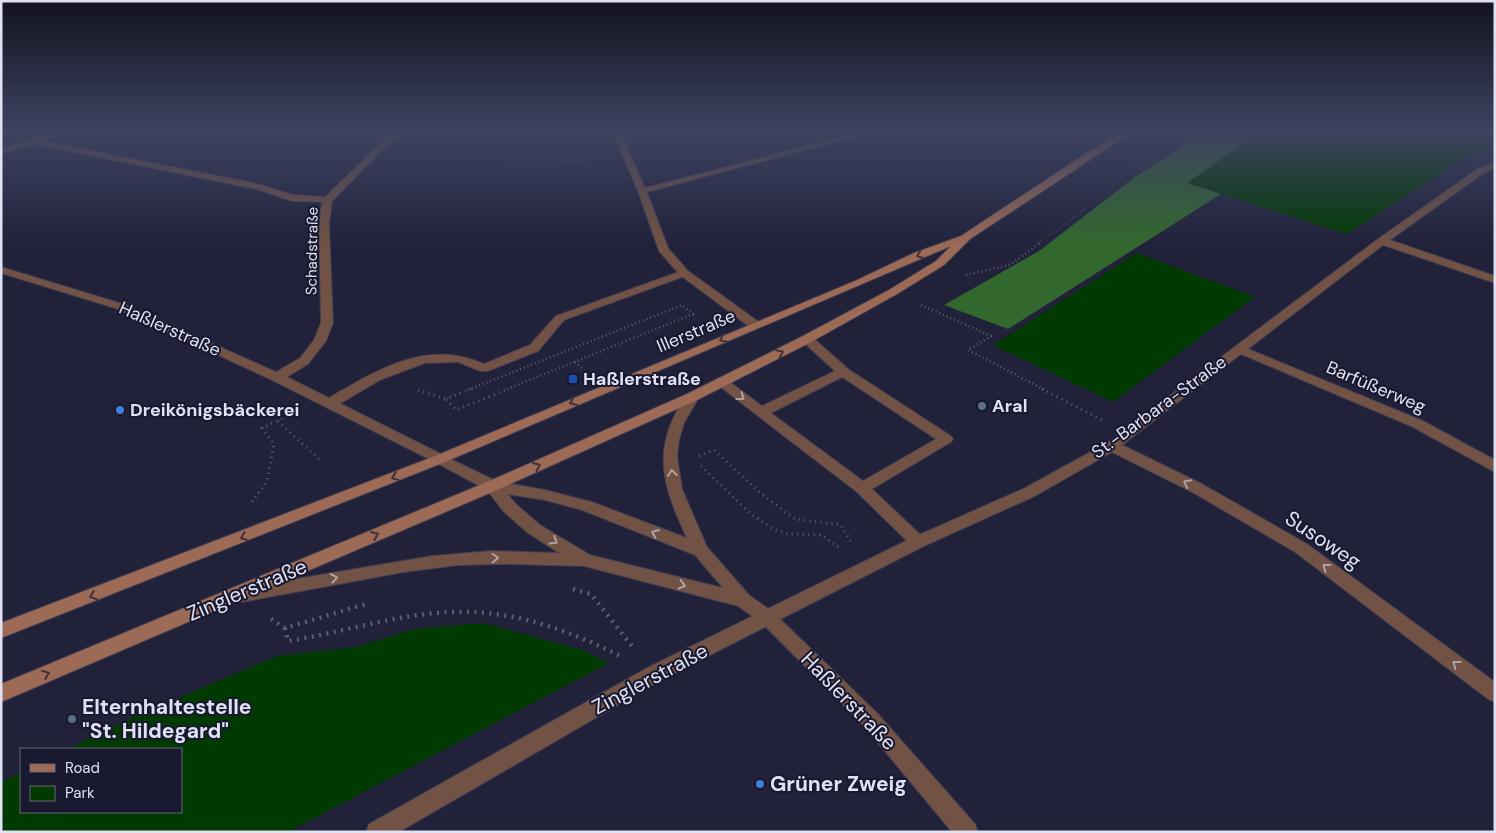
<svg xmlns="http://www.w3.org/2000/svg" width="1496" height="833" viewBox="0 0 1496 833" font-family="'DM Sans',sans-serif">
  <style>
    .green { fill: #003a00 }
    .forest { fill: #32682d }
    .lines { fill: none; stroke-linecap: round; stroke-linejoin: round }
    .service-casing { stroke: #3c3c54; stroke-width: 2 }
    .minor-casing { stroke: #3c3c54; stroke-width: 2 }
    .tertiary-casing { stroke: #3c3c54; stroke-width: 2 }
    .secondary-casing { stroke: #3c3c54; stroke-width: 2 }
    .path-far3 { stroke: #5d5e74; stroke-width: 2; stroke-dasharray: 0.5 2.5; stroke-linecap: butt }
    .path-far2 { stroke: #5d5e74; stroke-width: 2.5; stroke-dasharray: 1 3; stroke-linecap: butt }
    .path-far1 { stroke: #5d5e74; stroke-width: 3; stroke-dasharray: 1 4.5; stroke-linecap: butt }
    .path { stroke: #5d5e74; stroke-width: 4.5; stroke-dasharray: 2 5.5; stroke-linecap: butt }
    .service { fill: #715244; fill-rule: evenodd }
    .minor { fill: #715244; fill-rule: evenodd }
    .tertiary { fill: #715244; fill-rule: evenodd }
    .secondary { fill: #9d6a55; fill-rule: evenodd }
    .oneway { stroke: #40313a }
    .oneway2 { stroke: #aea1a4 }
    .transit-dot { fill: #1a4fb4; stroke: #18182f; stroke-width: 2 }
    .service-dot { fill: #5c6f8a; stroke: #18182f; stroke-width: 2 }
    .shop-dot { fill: #3f7fe0; stroke: #18182f; stroke-width: 2 }
    .labels { text-anchor: middle; dominant-baseline: central; stroke-width: 4; stroke-linejoin: round; paint-order: stroke }
    .far-street-label { font-size: 15px; fill: #e0e2f3; stroke: #18182f }
    .street-label { font-size: 18px; fill: #e0e2f3; stroke: #18182f }
    .poi-label { font-size: 18px; font-weight: bold; fill: #e0e2f3; stroke: #18182f; text-anchor: start }
    .near-street-label { font-size: 21px; fill: #e0e2f3; stroke: #18182f }
    .near-poi-label { font-size: 21px; font-weight: bold; fill: #e0e2f3; stroke: #18182f; text-anchor: start }
  </style>
  <rect width="100%" height="100%" fill="#21213a"/>
  <!-- green -->
  <path class="green" d="M1260,131H1495V145L1461,160L1347,234L1186,183Z
    M1137,253L1255,297L1113,402L993,345Z
    M483,623L582,650L609,663L288,832H1V782L21,773V812H181V749H68L134,717L277,656L356,647L414,629Z"/>
  <!-- forest -->
  <path class="forest" d="M1206,131H1261L1187,183L1221,194L1008,329L944,305L1039,251L1135,177Z"/>
  <g class="lines">
    <!-- service casing -->
    <g class="service-casing">
      <path id="service" d="M684,270L688,271L689,273L688,275L564,320L538,351L488,371H480L458,362L425,363L380,380L336,406H326L324,403C330,395 344,390 353,384C395,360 437,343 484,364L530,345L556,316Z
        M807,335L811,336L848,369L951,436L953,439L951,442L872,489L924,538L926,542L924,546L918,548L912,546L857,492L714,382L716,379H726L762,406L835,371L803,342L801,339ZM842,377L936,439L863,481L771,413Z"/>
    </g>
    <!-- minor casing -->
    <g class="minor-casing">
      <path id="minor" d="M57,131H68L43,141L258,184L293,195L325,197L393,131H401L332,201L329,224L333,323L326,341L308,364L287,377L445,456L447,459L445,462H435L272,380L118,309L1,273V267L126,305L276,372L300,358L314,340L321,323L319,224L322,202L292,201L256,189L34,144L1,154V149Z
        M612,131H620L645,188L865,131H877L647,192L668,248L688,271L759,322L761,325L759,328H751L680,275L659,251L638,191Z
        M1081,131H1095L1122,138L1118,140Z
        M1495,162V167L1485,172L1390,240L1495,276V283L1383,245L1248,349L1423,421L1495,460V472L1413,427L1241,354L1122,445L1202,484L1307,544L1495,682V702L1488,699L1295,552L1192,492L1112,452L1035,496L924,546L661,680L399,832H366L369,824L647,668L912,538L1025,488L1107,443L1378,239L1479,168Z"/>
    </g>
    <!-- tertiary casing -->
    <g class="tertiary-casing">
      <path id="tertiary" d="M692,393L699,397L684,423L679,440L677,456L682,489L707,547L749,595L774,613L878,714L975,824L978,832H952L864,726L762,623L738,606L584,566L506,564L459,565L404,572L242,602L236,600L233,595L236,590L242,588L432,556L490,551L559,553L528,533L504,512L487,490L435,462L433,459L435,456L440,454L496,481L545,490L592,502L687,538C661,483 651,447 687,394ZM507,494L545,500L582,510L695,555L723,588L590,555L540,525L516,504Z"/>
    </g>
    <!-- secondary casing -->
    <g class="secondary-casing">
      <path id="secondary" d="M1125,131H1134L970,239L944,265L897,294L811,342L697,400L497,490L1,702V684L487,482L687,394L803,336L889,290L936,261L951,246L445,462L1,638V623L435,456L855,281L914,253L961,236L1085,154Z"/>
    </g>
    <!-- path-far3 -->
    <path class="path-far3" d="M511,167L600,159
      M1039,243L1095,202L1148,154L1189,131"/>
    <!-- path-far2 -->
    <path class="path-far2" d="M966,275L1010,265L1041,242
      M921,305L991,336L968,350L1045,390
      M575,362L584,370
      M468,390L682,305L693,314L505,390"/>
    <!-- path-far1 -->
    <path class="path-far1" d="M471,389L446,399L456,410L508,389
      M1042,389L1102,420
      M418,390L446,399
      M278,421L322,462
      M699,456L714,450L759,492L795,519L841,525L852,544
      M701,466L751,514L773,529L788,534L822,535L841,549
      M252,502L267,481L274,444L262,428L291,414"/>
    <!-- path -->
    <path class="path" d="M573,589L591,594L635,650
      M271,619L285,628L366,604
      M285,628L288,641C340,633 398,614 450,612C511,609 569,630 622,657"/>
    <!-- service -->
    <use href="#service" class="service"/>
    <!-- minor -->
    <use href="#minor" class="minor"/>
    <!-- tertiary -->
    <use href="#tertiary" class="tertiary"/>
    <!-- secondary -->
    <use href="#secondary" class="secondary"/>
  </g>
  <!-- one-way arrows -->
  <defs><path id="oneway-chevron" d="M-2-3.5L2.5 0L-2 3.5" fill="none" stroke-width="1.6" stroke-linecap="round" stroke-linejoin="round" transform="scale(1.25)"/></defs>
  <g class="oneway">
    <use href="#oneway-chevron" transform="translate(920 255) rotate(158)"/>
    <use href="#oneway-chevron" transform="translate(723 339) rotate(157)"/>
    <use href="#oneway-chevron" transform="translate(780 353) rotate(-27)"/>
    <use href="#oneway-chevron" transform="translate(573 402) rotate(157)"/>
    <use href="#oneway-chevron" transform="translate(537 466) rotate(-24)"/>
    <use href="#oneway-chevron" transform="translate(395 477) rotate(158)"/>
    <use href="#oneway-chevron" transform="translate(375 535) rotate(-23)"/>
    <use href="#oneway-chevron" transform="translate(244 537) rotate(158)"/>
    <use href="#oneway-chevron" transform="translate(93 596) rotate(159)"/>
    <use href="#oneway-chevron" transform="translate(46 674) rotate(-22)"/>
  </g>
  <g class="oneway2">
    <use href="#oneway-chevron" transform="translate(741 397) rotate(37)"/>
    <use href="#oneway-chevron" transform="translate(672 473) rotate(-97)"/>
    <use href="#oneway-chevron" transform="translate(1187 483) rotate(-153)"/>
    <use href="#oneway-chevron" transform="translate(655 533) rotate(-156)"/>
    <use href="#oneway-chevron" transform="translate(554 541) rotate(32)"/>
    <use href="#oneway-chevron" transform="translate(495 558) rotate(-2)"/>
    <use href="#oneway-chevron" transform="translate(1326 567) rotate(-143)"/>
    <use href="#oneway-chevron" transform="translate(334 578) rotate(-10)"/>
    <use href="#oneway-chevron" transform="translate(682 585) rotate(14)"/>
    <use href="#oneway-chevron" transform="translate(1456 664) rotate(-143)"/>
  </g>
  <!-- sky -->
  <linearGradient id="sky" x2="0" y2="1"><stop stop-color="#121220"/><stop offset="0.53" stop-color="#3d4360"/><stop offset="1" stop-color="#3d4360" stop-opacity="0"/></linearGradient>
  <rect width="1496" height="247" fill="url(#sky)"/>
  <!-- markers -->
  <rect class="transit-dot" x="568" y="374" width="10" height="10" rx="2.5"/>
  <g class="service-dot">
    <circle cx="982" cy="406" r="5"/>
    <circle cx="72" cy="719" r="5"/>
  </g>
  <g class="shop-dot">
    <circle cx="120" cy="410" r="5"/>
    <circle cx="760" cy="784" r="5"/>
  </g>
  <g class="labels">
    <!-- far-street labels -->
    <g class="far-street-label">
      <text transform="translate(312 251) rotate(-89)">Schadstraße</text>
    </g>
    <!-- street labels -->
    <g class="street-label">
      <text transform="translate(170 329) rotate(24)">Haßlerstraße</text>
      <text transform="translate(696 331) rotate(-23)">Illerstraße</text>
      <text transform="translate(1376 387) rotate(23)">Barfüßerweg</text>
      <text transform="translate(1159 407) rotate(-36)">St.-Barbara-Straße</text>
    </g>
    <!-- poi labels -->
    <g class="poi-label">
      <text x="583" y="379">Haßlerstraße</text>
      <text x="992" y="406">Aral</text>
      <text x="130" y="410">Dreikönigsbäckerei</text>
    </g>
    <!-- near-street labels -->
    <g class="near-street-label">
      <text transform="translate(1323 540) rotate(34)">Susoweg</text>
      <text transform="translate(247 590) rotate(-23)">Zinglerstraße</text>
      <text transform="translate(650 679) rotate(-28)">Zinglerstraße</text>
      <text transform="translate(849 701) rotate(46)">Haßlerstraße</text>
    </g>
    <!-- near-poi labels -->
    <g class="near-poi-label">
      <text x="82" y="707">Elternhaltestelle<tspan x="82" dy="24">"St. Hildegard"</tspan></text>
      <text x="770" y="784">Grüner Zweig</text>
    </g>
  </g>
  <!-- border -->
  <rect width="1496" height="833" fill="none" stroke="#e0e2f3" stroke-width="5"/>
  <!-- legend -->
  <rect x="20" y="748" width="162" height="65" fill="#18182f" stroke="#68697d"/>
  <rect x="30" y="764" width="25" height="8" fill="#9d6a55" stroke="#68697d"/>
  <text x="65" y="773" font-size="15" fill="#e0e2f3">Road</text>
  <rect x="30" y="786" width="25" height="15" fill="#003a00" stroke="#68697d"/>
  <text x="65" y="798" font-size="15" fill="#e0e2f3">Park</text>
</svg>
